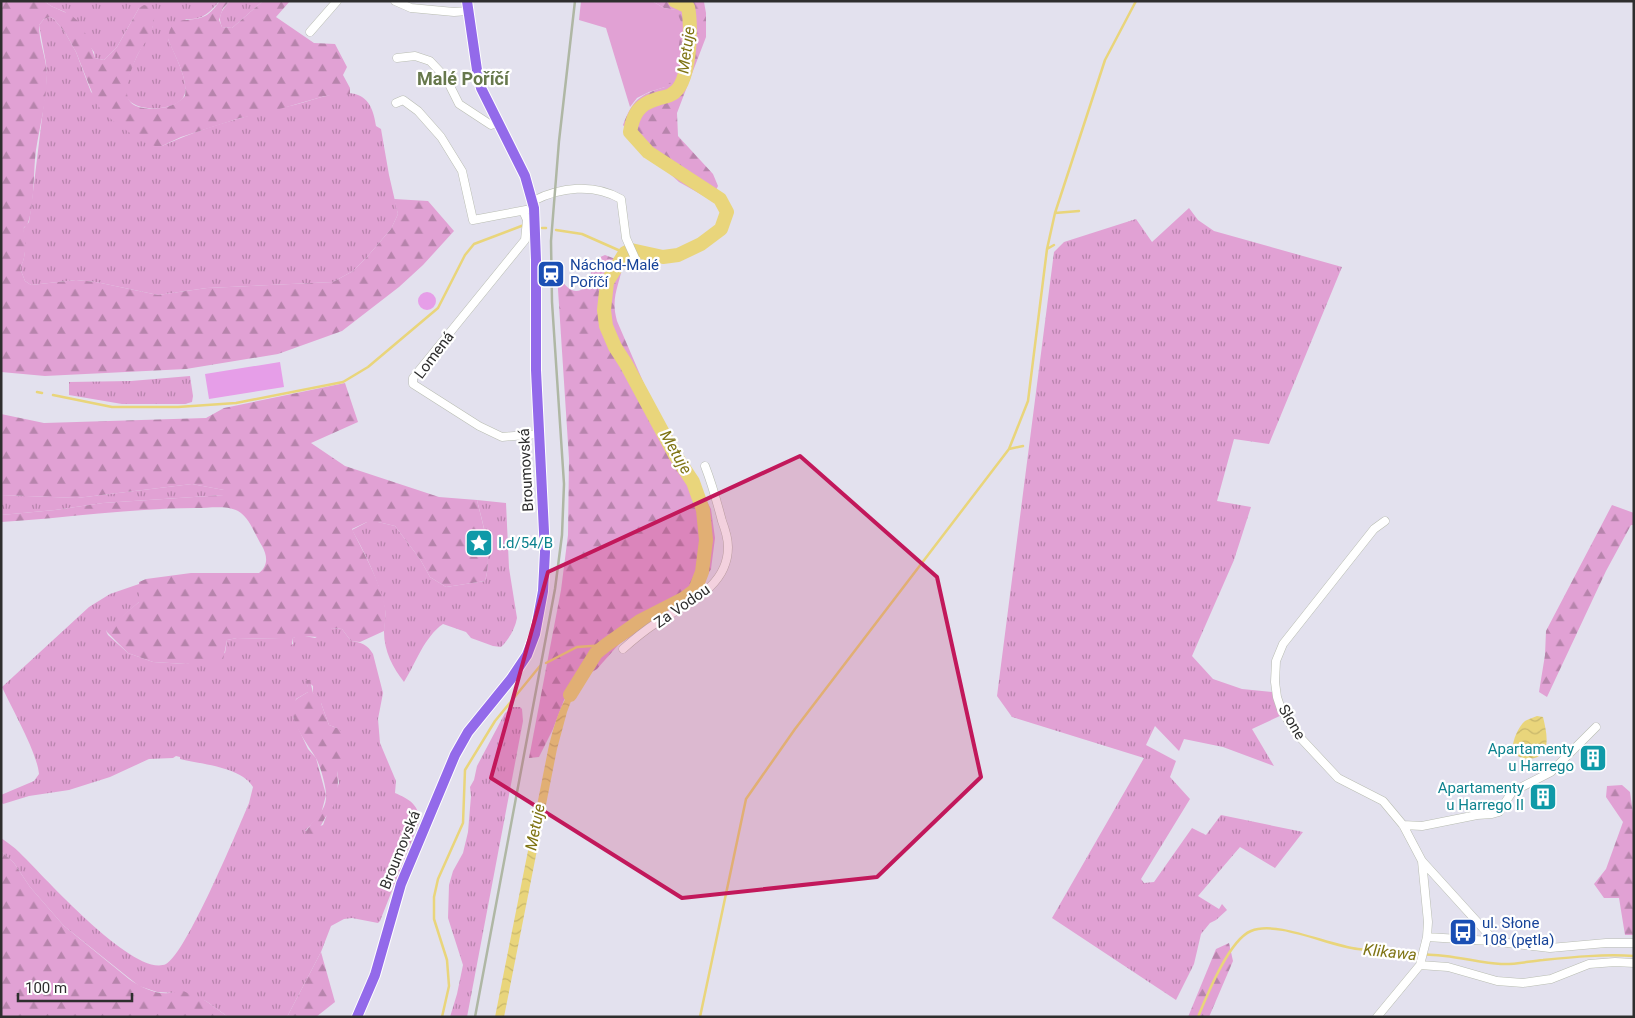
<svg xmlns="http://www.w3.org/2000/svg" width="1635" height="1018" viewBox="0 0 1635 1018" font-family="Roboto,sans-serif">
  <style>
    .grass { fill: url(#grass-tufts); fill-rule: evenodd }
    .forest { fill: url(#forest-firs) }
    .park { fill: #e1a1d4 }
    .pitch { fill: #e69ee8 }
    .water { fill: url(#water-waves) }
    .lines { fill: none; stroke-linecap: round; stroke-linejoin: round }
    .stream { stroke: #e9d57b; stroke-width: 2.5 }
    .river { stroke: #e9d57b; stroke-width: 14 }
    .minor-casing { stroke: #b9bdb2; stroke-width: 9 }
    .major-casing { stroke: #fff; stroke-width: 12 }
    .minor { stroke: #fff; stroke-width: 8 }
    .major { stroke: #936aea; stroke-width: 10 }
    .rail { stroke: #afb7a4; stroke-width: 2.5 }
    .marked { fill: #c2185b; fill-opacity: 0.2; stroke: #c2185b; stroke-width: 4; stroke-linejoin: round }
    .labels { text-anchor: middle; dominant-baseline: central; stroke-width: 4.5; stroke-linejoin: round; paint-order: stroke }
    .transit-label { font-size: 15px; fill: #164399; stroke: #fff; text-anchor: start }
    .street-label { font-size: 15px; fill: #2e2e2e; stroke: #fff }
    .culture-label { font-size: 15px; fill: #0d838f; stroke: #fff; text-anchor: end }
    .water-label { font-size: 16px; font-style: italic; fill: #7f7414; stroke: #fff }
    .quarter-label { font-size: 18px; font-weight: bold; fill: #67784c; stroke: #fff }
  </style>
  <defs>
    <pattern id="grass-tufts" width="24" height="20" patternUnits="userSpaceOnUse" patternTransform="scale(1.25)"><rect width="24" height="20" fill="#e1a1d4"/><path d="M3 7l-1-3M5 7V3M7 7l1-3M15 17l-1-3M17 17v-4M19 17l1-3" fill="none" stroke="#b784ac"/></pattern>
    <pattern id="forest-firs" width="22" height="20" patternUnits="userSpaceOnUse" patternTransform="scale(1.25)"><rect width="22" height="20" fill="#e1a1d4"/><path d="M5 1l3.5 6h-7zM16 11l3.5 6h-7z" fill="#b784ac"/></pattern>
    <pattern id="water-waves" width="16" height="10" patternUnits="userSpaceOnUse" patternTransform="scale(1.25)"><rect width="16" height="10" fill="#e9d57b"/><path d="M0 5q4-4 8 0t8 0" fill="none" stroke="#c8b76b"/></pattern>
  </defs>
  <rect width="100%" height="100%" fill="#e3e1ee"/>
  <!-- grass -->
  <path class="grass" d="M44,1H220C208,13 204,20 186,19L168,39C174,53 188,79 185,93C181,113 127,114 126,93C125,74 144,43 153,26L139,8L117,47L104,60L95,58L94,52L65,12L51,6Z
    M230,1H263L232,28L222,27C217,16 222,10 230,1Z
    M50,17L54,19L66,34L76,52L91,92L162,146C205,126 249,115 294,105C312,101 340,88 358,95C371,100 374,114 376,126L381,129L389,175L398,214L391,229L367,257L353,271L333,282L207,288L158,295L96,282L76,280L31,285L25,281L20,268C27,256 25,243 23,229L29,222L31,208L47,77L46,63L39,25L44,19Z
    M1189,208L1198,220L1214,231L1342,267L1269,444L1234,439L1217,501L1251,507L1234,560L1192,656L1213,679L1242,689L1273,692L1275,704L1282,715L1252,729L1274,766L1223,747L1184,739L1179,751L1155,726L1146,745L1176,761L1170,777L1190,799L1141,879L1144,883L1154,882L1192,828L1206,835L1221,815L1303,832L1275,868L1240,847L1198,896L1219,909L1222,904L1227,910L1216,920L1210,923L1201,934L1194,964L1176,1000L1052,918L1144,758L1012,717L997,696L1054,252L1064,242L1136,219L1152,242Z
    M190,376L193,396L192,402L185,404H122L69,395V382L131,381Z
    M192,484L224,490V495L103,503L55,510L1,515V495L77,498Z
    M477,500L506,503L509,568L517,618C515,629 509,639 501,647L493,646L471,638L466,632L443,624C424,637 416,663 404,682C393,668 384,651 384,632C384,623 387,614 384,605C378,579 365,553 352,530L367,522H378L395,526L420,559L430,577L446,587L485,581C493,555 483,525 477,500Z
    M139,584V602L106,631L108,635L128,653L153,662L186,664L225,653L227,640L237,638L282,639L283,647L293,644V638L300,635L315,638L332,628L342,629L351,641C361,642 368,645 373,654L383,693L378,719L380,743L396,781L395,793C409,799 420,805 419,822L380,921L378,923L352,918L344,919L331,926L321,952L287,1017H228L206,1001L174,993L157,992L139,986L64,926L30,887L14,863L1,851V838C7,842 14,847 19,852C42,874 134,979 166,964C186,954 238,829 249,803L253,787C242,767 200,764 180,759V757L176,756L173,758L149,759L110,777L69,790L29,796L3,804L1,802V795L34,781L39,774C37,752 12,709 2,687L89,607L110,594ZM306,680L313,686V693L321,703L329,725L337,728V771L339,783L323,825L305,831L321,814L326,795L316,758L308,749L293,717L296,699L308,692V687Z
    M513,707H520L522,709L523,721L467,1017H450L457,994L463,965L448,918L449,885L453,871L463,853L468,832L471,796L470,787L474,780L477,766L505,713Z"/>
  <!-- forest -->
  <path class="forest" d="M1,1H44L51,6L71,15L78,21L88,38L95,58L104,60L117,47L139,8L144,5L152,7C154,13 155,19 153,26C151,36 142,46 137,56C124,86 116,113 161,108C171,107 178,103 185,96C188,77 175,57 168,39C171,12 189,24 205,16C211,13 216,6 220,1H230L223,8L219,20L222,27L232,28L263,1H290L276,17L314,43L335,44L347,67L343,75L350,88V94L325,96L262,114L240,118L181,137L162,146H155L141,141L112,120L97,105L76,52L66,34L54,19L50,17L44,19L39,25C39,42 46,57 47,74C47,99 40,125 36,150C33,172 35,206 27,226L24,227C23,232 25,234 25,239C26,248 25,260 20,268L25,281L31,285L76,280L96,282L158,295L207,288L333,282L353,271L367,257L391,229L398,214L394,199L428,201L454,231L423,265L399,287L342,331L278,354L186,369L45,376L1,372Z
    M652,1L704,2L706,13V37L677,113L678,136L713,174L718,186L711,200L679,182L638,145L623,125C633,99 639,95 665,87L676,10L664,8Z
    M605,255L623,262C620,286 610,296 617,321L654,407L675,440L711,509L715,538L711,569L707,576L671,610L619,644L597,669L579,680L572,688L564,700L553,729L539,757L529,758L561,590L568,535L569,459L557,274C566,286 571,297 587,287C592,275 591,259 605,255Z
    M345,383L358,422L311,443L345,466L439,497L477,500C483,526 493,555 485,581L446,587L430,577L420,559L395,526L378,522H367L352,529C363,552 381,583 385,607C386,615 385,623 384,631L360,642L351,641L342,629L332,628L327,637C316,638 303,634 293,638L291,648L286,651L282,647V639L237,638L227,640L223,660L186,664L153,662L128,653L106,631L108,628L139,602V582L146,579L191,573H259C269,565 267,555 262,546C255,535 250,518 238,511C227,505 209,508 196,508C131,508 67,518 1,522V515L55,510L103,503L224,495V490L192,484L77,498L1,495V414L44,423L206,418L224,408Z
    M1612,505L1634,513V525H1631L1606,571L1547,697L1539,692L1545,655L1546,631Z
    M305,680H310L313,693L321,697V703L329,725L337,728L342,732C343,745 346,760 337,771C339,783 338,797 332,809C331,813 326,815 325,818C320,828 316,833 307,839L304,837C309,820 328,814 326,793C325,783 321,769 317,760C310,746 284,717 295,701C298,697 304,695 308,692V687Z
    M1622,785L1630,792L1634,820V935H1625L1619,898H1604L1594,884L1606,869L1623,822L1606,797L1607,786Z
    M1,851L14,863L30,887L64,926L129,979C145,990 163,998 181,990L206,1001L228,1017H1Z
    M1229,943L1233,961L1209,1017H1188L1216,949Z
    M321,952L335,1002L316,1017H287Z"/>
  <!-- park -->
  <path class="park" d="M581,1H652L664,8L676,10L682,24L674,79L665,87L649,92L637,98L630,107L606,28L579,20Z"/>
  <!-- pitch -->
  <path class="pitch" d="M418 301a9 9 0 1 1 18 0a9 9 0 1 1-18 0Z
    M280,362L284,387L209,399L205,374Z"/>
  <!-- water -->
  <path class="water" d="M579,680L567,712L557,749L504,1017H495L548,750C554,725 561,699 579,680Z
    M1537,716L1543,717C1545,726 1548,737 1546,746C1543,762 1522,761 1513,753C1511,744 1517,728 1525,721C1528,719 1533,718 1537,716Z"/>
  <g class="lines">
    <!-- stream -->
    <path class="stream" d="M1055,213L1079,211
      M542,228H546
      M556,230L582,234L625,253
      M1047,249L1054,245
      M37,392L42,393
      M53,395L112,407H178L236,403L343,382L368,367L438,308L465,255L474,244L524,225
      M1009,449L1023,446
      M546,663L577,647L606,645
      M442,1017L449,986L447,960L434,919V897L438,879L463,823L465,770L495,721L540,666
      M700,1017L746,799L795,729L1009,449L1028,401L1047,249L1055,213L1105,60L1136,1
      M1198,1017C1207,995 1229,940 1251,931C1277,920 1329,946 1358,949C1387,953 1416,953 1445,956C1464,958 1483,963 1501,964C1515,965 1530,961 1543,960C1573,957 1604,954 1634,956"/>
    <!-- river -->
    <path class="river" d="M570,695L596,653L606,645L640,621L683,599L695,590L702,572L706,540L703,510L693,482L675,455L626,364L615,347L606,326L604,310L607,282L625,253L631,250L663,257L678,255L701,244L721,229L727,212L720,199L648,152L630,132C633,114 639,104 657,99C662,97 668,97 672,94C691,84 692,26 688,7L675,1"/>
    <!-- minor casing -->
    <g class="minor-casing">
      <path id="minor" d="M395,1L411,8L454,12L468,11
        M310,32L337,1
        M397,58L415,56L430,61L446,78L459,104L491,125L498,123
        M396,103L403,100L418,111L441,137L462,171L473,220L526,210
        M533,201C560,187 594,183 621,199L626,238L639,267
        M523,211L527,220L525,240L413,378V384L479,426L502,437L539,434
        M1385,521L1374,529L1283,644L1276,661L1275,682L1277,697L1281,709L1295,732L1338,778L1383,801L1403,825L1422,861L1490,936L1491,941
        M623,649C633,640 644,631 656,623C685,604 728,588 728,547C728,538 725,529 722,521C717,502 712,484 705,466
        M1403,825L1422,826L1477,815L1492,814L1499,812L1512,792L1551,772L1596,727
        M1427,937L1491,941L1550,948L1606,943H1634
        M1420,965L1448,967L1497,981L1523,983L1551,979L1589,964L1615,962L1634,963
        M1420,965L1427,937L1428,922L1422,861
        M1377,1017L1420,965"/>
    </g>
    <!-- major casing -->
    <g class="major-casing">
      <path id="major" d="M357,1017L375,975L401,884L455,755L468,732L511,679L527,655L535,634L543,591L545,552L536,370V260L534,208L525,176L481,88L477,70L467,1"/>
    </g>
    <!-- minor -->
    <use href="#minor" class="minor"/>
    <!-- major -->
    <use href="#major" class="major"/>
    <!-- rail -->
    <path class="rail" d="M475,1017L555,589L562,535L564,484L552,302L551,241L559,141L575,1"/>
  </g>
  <!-- marked area -->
  <path class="marked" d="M800,456L937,577L981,777L877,877L682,898L491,778L548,572Z"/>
  <!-- icons -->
  <defs>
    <g id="station-square" transform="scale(1.4375)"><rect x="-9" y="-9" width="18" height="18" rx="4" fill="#1a4fb4" stroke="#fff"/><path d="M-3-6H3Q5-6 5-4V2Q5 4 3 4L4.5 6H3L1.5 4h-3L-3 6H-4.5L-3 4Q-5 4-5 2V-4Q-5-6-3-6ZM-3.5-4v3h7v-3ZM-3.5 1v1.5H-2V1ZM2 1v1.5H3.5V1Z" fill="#fff"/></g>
    <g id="sight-square" transform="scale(1.4375)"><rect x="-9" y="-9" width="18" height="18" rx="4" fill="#0f9aa8" stroke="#fff"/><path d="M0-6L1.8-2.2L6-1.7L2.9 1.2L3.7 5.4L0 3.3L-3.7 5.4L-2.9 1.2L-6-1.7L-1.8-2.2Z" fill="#fff"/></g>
    <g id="building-square" transform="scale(1.4375)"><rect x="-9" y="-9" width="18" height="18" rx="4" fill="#0f9aa8" stroke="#fff"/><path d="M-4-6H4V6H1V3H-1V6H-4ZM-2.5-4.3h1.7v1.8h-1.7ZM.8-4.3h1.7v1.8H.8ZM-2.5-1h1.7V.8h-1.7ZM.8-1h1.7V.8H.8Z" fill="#fff"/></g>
    <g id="bus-square" transform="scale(1.4375)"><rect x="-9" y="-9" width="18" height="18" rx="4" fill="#1a4fb4" stroke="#fff"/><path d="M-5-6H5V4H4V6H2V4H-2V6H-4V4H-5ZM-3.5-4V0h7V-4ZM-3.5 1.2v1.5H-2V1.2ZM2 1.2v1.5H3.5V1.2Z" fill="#fff"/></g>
  </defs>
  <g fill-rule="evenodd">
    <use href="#station-square" x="551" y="274"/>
    <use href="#sight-square" x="479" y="543"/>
    <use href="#building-square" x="1593" y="758"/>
    <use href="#building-square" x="1543" y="797"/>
    <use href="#bus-square" x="1463" y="932"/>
  </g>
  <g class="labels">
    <!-- transit labels -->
    <g class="transit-label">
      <text x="570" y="265">Náchod-Malé<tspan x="570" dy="17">Poříčí</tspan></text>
      <text x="1482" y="923">ul. Słone<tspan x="1482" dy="17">108 (pętla)</tspan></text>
    </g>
    <!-- street labels -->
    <g class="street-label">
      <text transform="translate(434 355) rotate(-53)">Lomená</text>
      <text transform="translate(526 470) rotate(-93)">Broumovská</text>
      <text transform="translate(682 606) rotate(-35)">Za Vodou</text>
      <text transform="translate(1292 722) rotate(59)">Słone</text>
      <text transform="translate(400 850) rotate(-68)">Broumovská</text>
    </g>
    <!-- culture labels -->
    <g class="culture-label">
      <text x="498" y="543" text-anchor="start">I.d/54/B</text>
      <text x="1574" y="749">Apartamenty<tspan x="1574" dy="17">u Harrego</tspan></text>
      <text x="1524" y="788">Apartamenty<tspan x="1524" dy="17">u Harrego II</tspan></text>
    </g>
    <!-- water labels -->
    <g class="water-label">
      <text transform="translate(686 50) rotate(-82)">Metuje</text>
      <text transform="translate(676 452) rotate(60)">Metuje</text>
      <text transform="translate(535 827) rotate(-79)">Metuje</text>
      <text transform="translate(1390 952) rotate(6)">Klikawa</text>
    </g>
    <!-- quarter labels -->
    <g class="quarter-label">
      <text x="463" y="78">Malé Poříčí</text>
    </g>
  </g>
  <!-- border -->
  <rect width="1635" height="1018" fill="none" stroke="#2e2e2e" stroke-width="5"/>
  <!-- scale -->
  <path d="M18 993v8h114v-8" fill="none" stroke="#2e2e2e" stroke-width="2.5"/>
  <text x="25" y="993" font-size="15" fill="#2e2e2e" stroke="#ffffff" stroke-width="4" paint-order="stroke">100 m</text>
</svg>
